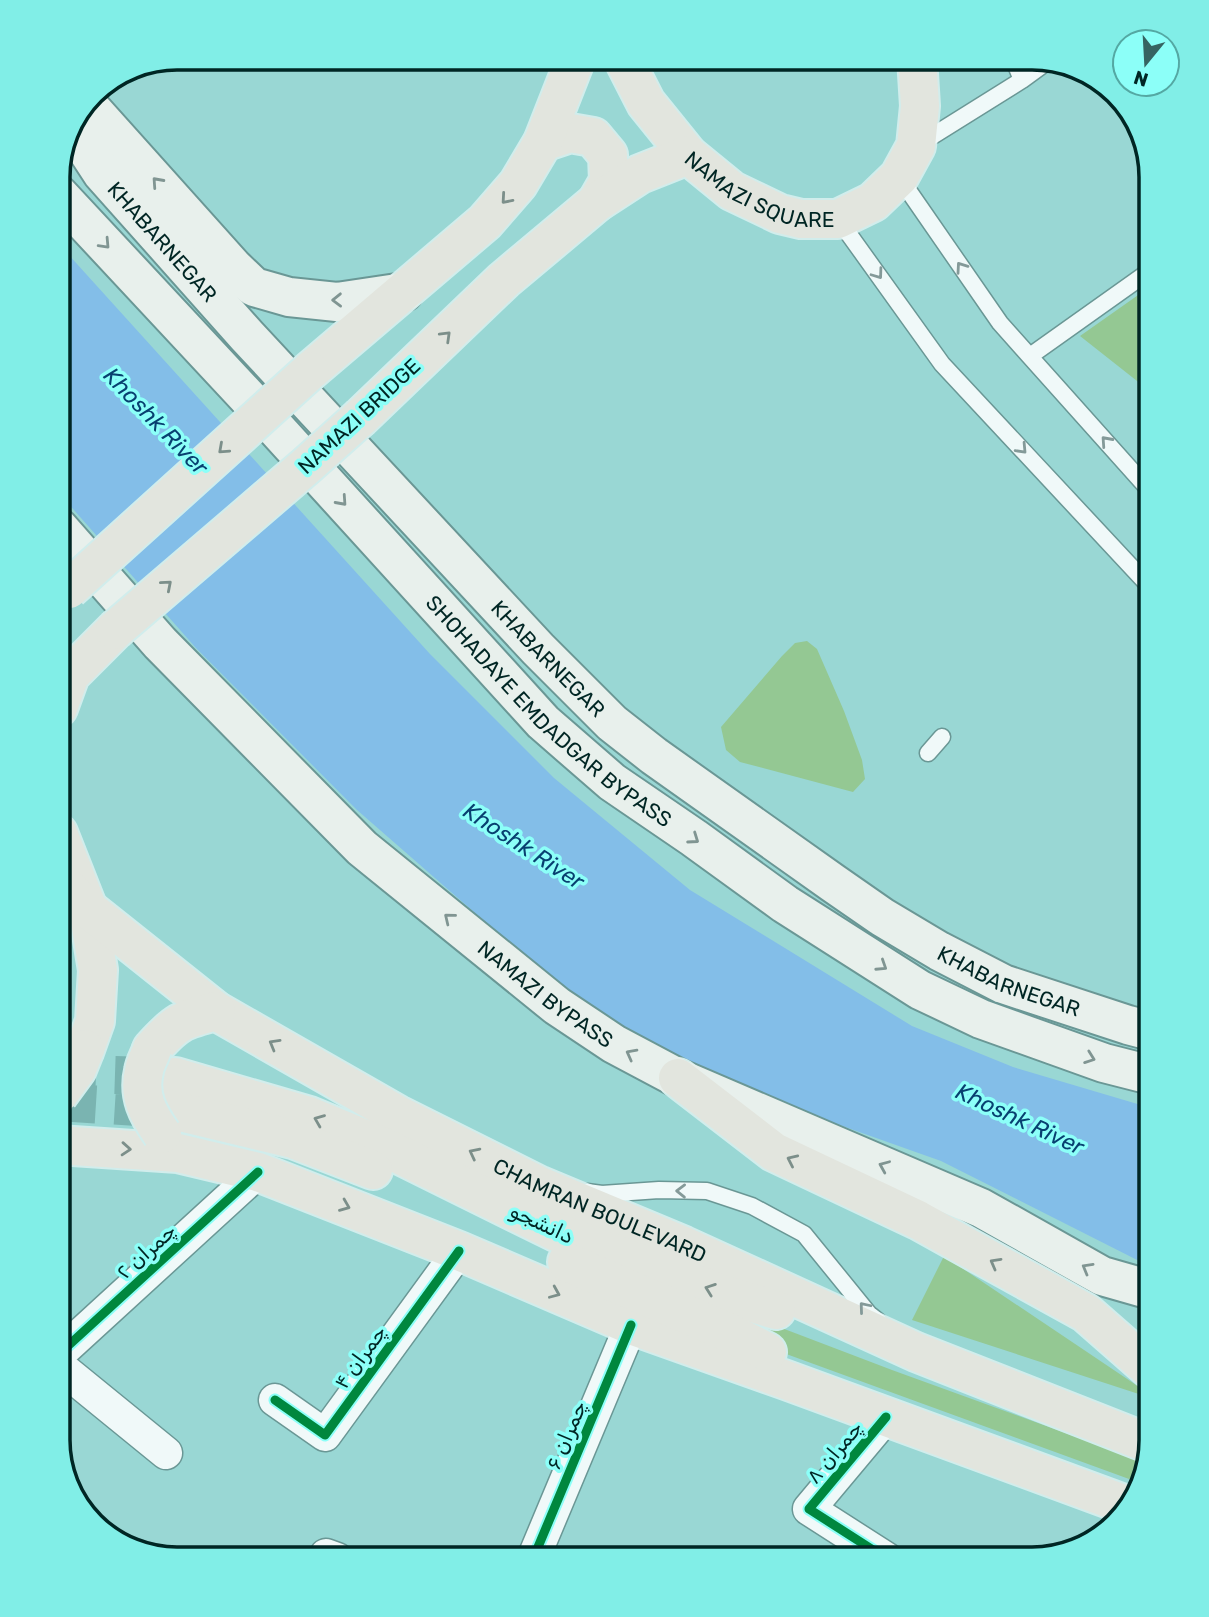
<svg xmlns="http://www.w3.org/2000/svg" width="1209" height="1617" viewBox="0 0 1209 1617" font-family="Rubik,'Noto Naskh Arabic',sans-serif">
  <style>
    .green { fill: #94c893 }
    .water { fill: #83bee8 }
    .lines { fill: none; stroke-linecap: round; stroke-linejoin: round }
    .primary-tunnel { stroke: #7ab4b1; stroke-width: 38; stroke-dasharray: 38 19; stroke-linecap: butt }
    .lane-casing { stroke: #6a9795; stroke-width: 19 }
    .street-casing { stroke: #6a9795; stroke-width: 35 }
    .secondary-casing { stroke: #6a9795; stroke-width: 42 }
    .primary-casing { stroke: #d1edec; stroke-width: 42 }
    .lane { stroke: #f0f9f9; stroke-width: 16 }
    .street { stroke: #f0f9f9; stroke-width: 32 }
    .secondary { stroke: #e8f0ec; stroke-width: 38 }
    .primary { stroke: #e2e5de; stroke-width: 38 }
    .primary-bridge-casing { stroke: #d1edec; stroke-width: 42; stroke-linecap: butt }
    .primary-bridge { stroke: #e2e5de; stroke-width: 38 }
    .cycleway-casing { stroke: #8cfff8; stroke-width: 13 }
    .cycleway { stroke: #00873e; stroke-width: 9 }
    .oneway { stroke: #809592 }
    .oneway2 { stroke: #7c8f8a }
    .oneway3 { stroke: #849a99 }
    .labels { text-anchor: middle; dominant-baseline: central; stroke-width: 7; stroke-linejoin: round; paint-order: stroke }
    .street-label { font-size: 21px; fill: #002624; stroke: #8cfff8 }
    .water-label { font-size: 23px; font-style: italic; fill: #084070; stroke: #8cfff8 }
    .rim { fill: none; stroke: #002624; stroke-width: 3.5 }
  </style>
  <rect width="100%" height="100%" fill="#99d7d4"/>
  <!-- green -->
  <path class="green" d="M1151,286V392L1080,336Z
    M807,641L817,649L844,711L862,760L865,779L853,792L740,762L726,750L721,727L782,656L795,643Z
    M58,927C75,960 69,1002 58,1036Z
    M585,1253L892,1370L1145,1462L1140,1483L789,1355L582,1264Z
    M944,1256L1151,1395V1398L912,1320Z"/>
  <!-- water -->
  <path class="water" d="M58,243L430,654L554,778L690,890L912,1026L1013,1067L1151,1108V1267L941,1161L758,1096L624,1037L506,940L357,810L196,648L58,492Z"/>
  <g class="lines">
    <!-- primary-tunnel -->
    <path class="primary-tunnel" d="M58,1073L175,1077
      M58,1102L168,1109"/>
    <!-- lane casing -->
    <g class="lane-casing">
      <path id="lane" d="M1013,58L1022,80
        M918,145L1022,80L1048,61
        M899,177L1000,323L1151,492
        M838,219L942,364L1151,588
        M1030,356L1151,270
        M928,753L942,737
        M587,1192L602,1194L659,1190L707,1191L752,1206L804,1234L869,1314L879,1322"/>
    </g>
    <!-- street casing -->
    <g class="street-casing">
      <path id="street" d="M58,1355L258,1172
        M58,1365L166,1453
        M275,1400L325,1435L459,1251
        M886,1417L809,1509L887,1559
        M326,1555L337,1559
        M533,1559L631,1325"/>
    </g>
    <!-- secondary casing -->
    <g class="secondary-casing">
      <g id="secondary">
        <path d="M86,103L233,267L254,287L289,297L337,302L404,292"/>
        <path id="s1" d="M70,124L102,173L247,336L538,649L612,723L654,756L833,883L882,917L939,951L1003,984L1128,1025L1151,1031"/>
        <path id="s2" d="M58,194L251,401L543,722L612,782L694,838L785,904L920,990L981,1019L1104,1063L1151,1075"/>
        <path id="s3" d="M58,527L160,643L362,848L557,1006L614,1044L678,1078L981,1208L1102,1276L1151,1290"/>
      </g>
    </g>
    <!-- primary casing -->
    <g class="primary-casing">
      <g id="primary">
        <path id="s4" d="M623,58L646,103L688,155L732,191L780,214L801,219H838L873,202L899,177L916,146L920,106L917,58"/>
        <path d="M543,142L570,133L593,137L608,155L609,181L597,202"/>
        <path d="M310,371L485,222L518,184L543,142L576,58"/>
        <path d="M361,417L504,280L597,202L640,174L688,155"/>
        <path d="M58,708L70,675L115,630"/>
        <path d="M58,833L88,909L98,970L95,1021L85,1049"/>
        <path id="s5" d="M58,878L88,909L216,1011L398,1115L540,1186L684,1246L916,1352L1150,1444"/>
        <path d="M152,1049C176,1022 181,1020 216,1011"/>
        <path d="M175,1077L309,1116L382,1146L556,1232L726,1295L776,1310"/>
        <path d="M678,1078L774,1152L918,1220L1086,1313L1151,1370"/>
        <path d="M168,1109L293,1139L373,1170"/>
        <path d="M58,1145L178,1153L258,1172L459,1251L631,1325L786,1380L1129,1506"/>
        <path d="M567,1262L732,1334L767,1352"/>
      </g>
    </g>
    <!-- lane -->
    <use href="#lane" class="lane"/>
    <!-- street -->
    <use href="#street" class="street"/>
    <!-- secondary -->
    <use href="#secondary" class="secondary"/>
    <!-- primary -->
    <use href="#primary" class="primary"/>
    <!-- primary-bridge casing -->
    <g class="primary-bridge-casing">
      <path id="primary-bridge" d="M69,589L310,371
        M115,630L305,467L361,417
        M152,1049C150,1056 145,1063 144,1071C138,1096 148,1114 162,1134
        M58,1095L77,1069L85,1049"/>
    </g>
    <!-- primary-bridge -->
    <use href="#primary-bridge" class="primary-bridge"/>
    <!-- cycleway casing -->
    <g class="cycleway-casing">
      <path id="cycleway" d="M58,1355L258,1172
        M275,1400L325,1435L459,1251
        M886,1417L809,1509L887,1559
        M533,1559L631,1325"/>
    </g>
    <!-- cycleway -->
    <use href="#cycleway" class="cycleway"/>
  </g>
  <!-- one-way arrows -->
  <defs><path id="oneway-chevron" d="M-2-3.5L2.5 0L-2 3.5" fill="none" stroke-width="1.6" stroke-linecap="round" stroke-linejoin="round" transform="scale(1.75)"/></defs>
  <g class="oneway">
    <use href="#oneway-chevron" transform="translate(157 182) rotate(-132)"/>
    <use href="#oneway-chevron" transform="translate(105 244) rotate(47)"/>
    <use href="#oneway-chevron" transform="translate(337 300) rotate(179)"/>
    <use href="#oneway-chevron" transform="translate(342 501) rotate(48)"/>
    <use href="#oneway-chevron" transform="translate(694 839) rotate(35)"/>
    <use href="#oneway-chevron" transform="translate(449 918) rotate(-141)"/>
    <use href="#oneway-chevron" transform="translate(882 966) rotate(33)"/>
    <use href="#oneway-chevron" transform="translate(631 1054) rotate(-152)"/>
    <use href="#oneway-chevron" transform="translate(1090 1058) rotate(20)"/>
    <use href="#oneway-chevron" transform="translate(884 1166) rotate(-157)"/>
    <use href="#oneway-chevron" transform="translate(1087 1268) rotate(-150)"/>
  </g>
  <g class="oneway2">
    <use href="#oneway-chevron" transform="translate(506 199) rotate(131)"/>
    <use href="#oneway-chevron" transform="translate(446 336) rotate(-44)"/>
    <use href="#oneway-chevron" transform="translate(223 449) rotate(138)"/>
    <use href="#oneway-chevron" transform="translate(167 585) rotate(-41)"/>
    <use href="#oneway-chevron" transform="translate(274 1044) rotate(-150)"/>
    <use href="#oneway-chevron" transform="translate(319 1120) rotate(-158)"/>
    <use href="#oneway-chevron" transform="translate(126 1149) rotate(4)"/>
    <use href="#oneway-chevron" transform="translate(474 1153) rotate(-153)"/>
    <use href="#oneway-chevron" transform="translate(792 1160) rotate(-155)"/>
    <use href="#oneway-chevron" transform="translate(345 1206) rotate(22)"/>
    <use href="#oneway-chevron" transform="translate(995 1263) rotate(-151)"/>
    <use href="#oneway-chevron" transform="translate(710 1289) rotate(-160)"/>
    <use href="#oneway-chevron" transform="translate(555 1293) rotate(23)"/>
  </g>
  <g class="oneway3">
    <use href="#oneway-chevron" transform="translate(961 267) rotate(-125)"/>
    <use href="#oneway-chevron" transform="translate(878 274) rotate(54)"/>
    <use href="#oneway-chevron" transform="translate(1106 441) rotate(-132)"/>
    <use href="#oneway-chevron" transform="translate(1022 449) rotate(47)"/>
    <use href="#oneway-chevron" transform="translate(681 1191) rotate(-179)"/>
    <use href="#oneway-chevron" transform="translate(864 1307) rotate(-130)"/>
  </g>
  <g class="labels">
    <!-- street labels -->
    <g class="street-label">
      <text stroke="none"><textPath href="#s4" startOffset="200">NAMAZI SQUARE</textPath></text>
      <text stroke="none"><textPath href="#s1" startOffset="150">KHABARNEGAR</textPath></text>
      <text transform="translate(359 416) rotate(-43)">NAMAZI BRIDGE</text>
      <text stroke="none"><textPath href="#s1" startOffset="718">KHABARNEGAR</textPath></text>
      <text stroke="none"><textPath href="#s2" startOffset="714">SHOHADAYE EMDADGAR BYPASS</textPath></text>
      <text stroke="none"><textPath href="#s1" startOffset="1284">KHABARNEGAR</textPath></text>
      <text stroke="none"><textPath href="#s3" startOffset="677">NAMAZI BYPASS</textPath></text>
      <text stroke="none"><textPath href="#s5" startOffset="640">CHAMRAN BOULEVARD</textPath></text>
      <text transform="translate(542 1223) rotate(25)">دانشجو</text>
      <text transform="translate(146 1251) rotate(-42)">۲ چمران</text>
      <text transform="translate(360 1357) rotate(-54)">۴ چمران</text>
      <text transform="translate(566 1435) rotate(-67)">۶ چمران</text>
      <text transform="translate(834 1452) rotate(-50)">۸ چمران</text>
    </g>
    <!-- water labels -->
    <g class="water-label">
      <text transform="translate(156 421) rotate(46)">Khoshk River</text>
      <text transform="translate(524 846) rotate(33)">Khoshk River</text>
      <text transform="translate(1020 1119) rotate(25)">Khoshk River</text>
    </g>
  </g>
  <!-- crop -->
  <path d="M0 0H1209V1617H0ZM177 70H1032A107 107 0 0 1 1139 177V1440A107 107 0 0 1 1032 1547H177A107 107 0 0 1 70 1440V177A107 107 0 0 1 177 70Z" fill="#81eee7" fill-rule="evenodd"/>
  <path class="rim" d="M177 70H1032A107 107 0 0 1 1139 177V1440A107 107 0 0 1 1032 1547H177A107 107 0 0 1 70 1440V177A107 107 0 0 1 177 70Z"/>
  <!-- north arrow -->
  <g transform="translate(1146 63) rotate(198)"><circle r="33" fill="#8cfff8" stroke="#54a8a3" stroke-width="2"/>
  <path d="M0-5L12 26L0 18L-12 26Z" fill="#366462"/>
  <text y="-10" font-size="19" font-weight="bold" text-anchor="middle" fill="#002624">N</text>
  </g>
</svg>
